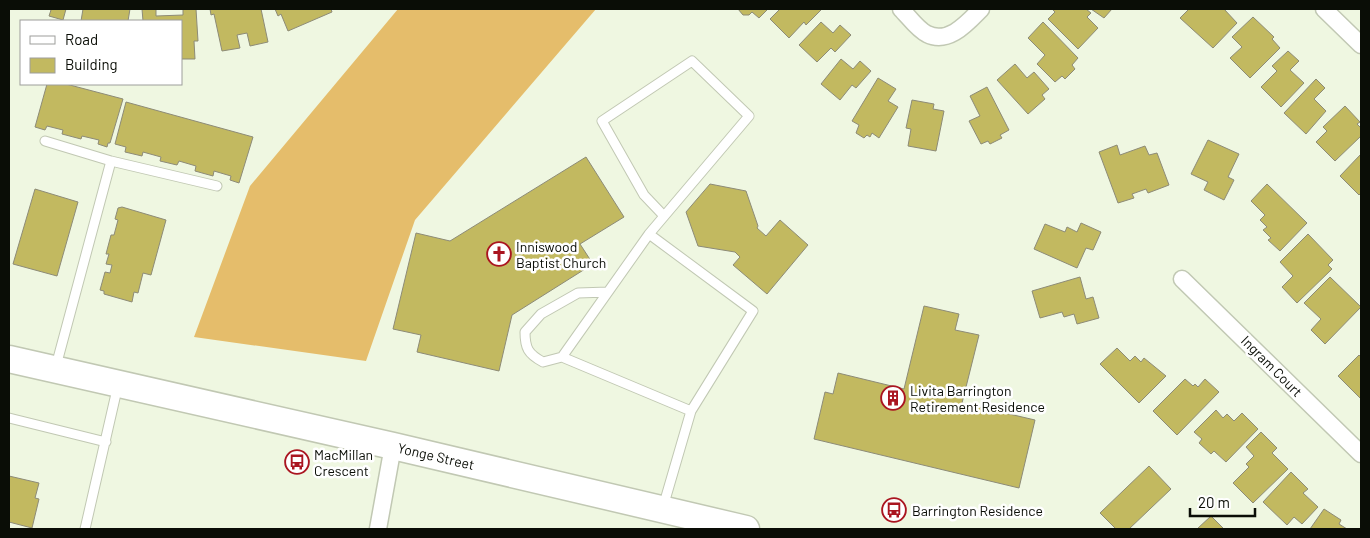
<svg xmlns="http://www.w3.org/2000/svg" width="1370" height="538" viewBox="0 0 1370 538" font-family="Barlow,sans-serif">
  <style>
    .forest { fill: #e5bd6b }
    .building { fill: #c2b960; stroke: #8d8b77 }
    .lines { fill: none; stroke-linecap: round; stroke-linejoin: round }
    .lane-casing { stroke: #c1c8b3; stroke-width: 11 }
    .street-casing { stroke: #c1c8b3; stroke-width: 19 }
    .primary-casing { stroke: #c1c8b3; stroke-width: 29 }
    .lane { stroke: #fff; stroke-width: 9 }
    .street { stroke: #fff; stroke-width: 16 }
    .primary { stroke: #fff; stroke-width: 26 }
    .labels { text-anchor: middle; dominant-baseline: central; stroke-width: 5; stroke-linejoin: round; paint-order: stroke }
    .poi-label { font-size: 14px; fill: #0a0d06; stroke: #fff; text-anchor: start }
    .street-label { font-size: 14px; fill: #0a0d06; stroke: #fff }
  </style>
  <rect width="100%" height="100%" fill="#eff7e1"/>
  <!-- forest -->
  <path class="forest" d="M398,9H596L415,220L366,361L194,337L250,186Z"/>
  <!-- building -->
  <path class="building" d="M48,9H66L63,20L49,16L51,10Z
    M83,9H130L128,21H81Z
    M142,9H156V16L183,15V9H196L198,41H194L195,59H181V21H143Z
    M210,9H261L268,42L250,46L247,33L237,35L240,48L222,51L214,14L211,15Z
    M275,9H331L332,12L288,31L281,14L278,16Z
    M738,9H768L759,18L752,12L749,15H743Z
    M780,9H822L806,25L804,22L789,38L770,19Z
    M1052,9H1086L1091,13L1087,17L1098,28L1078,49L1048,19L1055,12Z
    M1091,9H1112L1104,18Z
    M1189,9H1224L1237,23L1213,48L1180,18Z
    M1253,17L1274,37L1272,39L1280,48L1250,78L1230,58L1242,47L1232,37Z
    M821,22L833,33L840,25L851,35L835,52L831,48L817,62L799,45Z
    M1043,22L1078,58L1072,65L1075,69L1065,79L1062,76L1055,82L1037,64L1045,55L1028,38Z
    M1288,51L1299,61L1290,70L1304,83L1281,107L1261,87L1277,71L1272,66Z
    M841,59L853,69L860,61L871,71L856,88L852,85L840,100L821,84Z
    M1015,64L1027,78L1034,72L1049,89L1042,95L1045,99L1028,114L997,80Z
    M878,78L896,89L888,101L898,107L879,138L872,133L870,137L867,135L864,138L856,133L859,125L852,121Z
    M1316,79L1325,88L1314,99L1326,111L1306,134L1284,113Z
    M47,84H66L123,99L110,143H108L107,147L98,144L99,140L82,136L81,139L62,134L63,130L47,126L45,130L35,127Z
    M987,87L1009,130L1000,135L1002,138L990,144L988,141L981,144L969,121L980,116L970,96Z
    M912,100L934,104L933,109L944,111L936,151L908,146L911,129L906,128Z
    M126,102L253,137L239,183L230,180L231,176L214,171L213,176L195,171L196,166L179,161L177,165L160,161L161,157L143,152L142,156L125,152L126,147L115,144Z
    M1345,106L1360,122L1357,124L1361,128V136L1335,161L1316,142L1327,131L1323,127Z
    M1208,140L1239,154L1228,177L1234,180L1224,200L1204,190L1208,182L1191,174Z
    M1117,145L1120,155L1145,146L1149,155L1157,153L1169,185L1148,193L1146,189L1132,194L1134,198L1118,203L1099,152Z
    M1361,154V193L1359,195L1340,176Z
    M586,157L624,217L580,244L593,264L512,315L499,371L417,352L421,335L393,329L416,233L450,241Z
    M710,184L746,191L758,226L757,228L766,236L780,220L808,245L767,294L733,265L740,257L735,252L698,246L686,212Z
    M1267,184L1307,223L1280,251L1268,240L1271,238L1263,230L1267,227L1260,220L1265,215L1251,201Z
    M35,189L78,202L57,276L13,264Z
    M122,207L166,220L151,275L143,273L138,293L134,292L132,302L104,294V291L100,290L105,272L110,273L112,265L106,264L109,254H106L111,235H114L118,220L115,219L118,208Z
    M1081,223L1101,232L1093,250L1086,248L1077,268L1034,249L1045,224L1065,232L1067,227L1077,232Z
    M1308,234L1333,260L1328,265L1332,269L1297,303L1282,287L1293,276L1280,262Z
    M1080,277L1086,299L1093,297L1099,318L1077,324L1074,314L1064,317L1062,312L1040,318L1032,291Z
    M1330,277L1361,307L1325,344L1311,330L1321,319L1304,303Z
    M924,306L959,314L955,330L979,335L962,403L1035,420L1019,488L814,439L825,392L833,394L838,373L904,389Z
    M1117,348L1130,361L1135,356L1141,362L1144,358L1166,376L1139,403L1100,364Z
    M1359,355L1361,357V399L1338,376Z
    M1185,379L1193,386L1195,384L1198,387L1205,379L1219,392L1177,435L1153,411Z
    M1216,410L1223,418L1227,414L1234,421L1242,413L1258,429L1226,462L1214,451L1211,454L1199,443L1202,439L1194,432Z
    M1261,432L1277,448L1272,453L1288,469L1253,503L1233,483L1249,467L1246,464L1254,456L1246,447Z
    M1149,466L1171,489L1129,529H1116L1100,513Z
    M1291,472L1308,489L1303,493L1318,507L1302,524L1294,517L1287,525L1263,502Z
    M9,476L39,483L35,498L39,499L32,528L9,522Z
    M1324,509L1341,520L1339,524L1347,529H1310Z
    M1211,516L1224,529H1197Z"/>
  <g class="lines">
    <!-- lane casing -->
    <g class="lane-casing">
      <path id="lane" d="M45,141L111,161L217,186
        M649,234L749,116L692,61L602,121L644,195L664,216
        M562,357L543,362C528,354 525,348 525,332L541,314L578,293L608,292
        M56,366L111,161
        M9,418L106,442
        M663,507L691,411L562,357L649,234L753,311L691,411
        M85,529L118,385"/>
    </g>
    <!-- street casing -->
    <g class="street-casing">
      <path id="street" d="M901,9C908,16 918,30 927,34C949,45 968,22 981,9
        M1324,9L1361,45
        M1182,279L1361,454
        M378,529L393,446"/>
    </g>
    <!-- primary casing -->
    <g class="primary-casing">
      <path id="primary" d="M9,359L393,446L746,529"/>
    </g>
    <!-- lane -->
    <use href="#lane" class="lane"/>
    <!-- street -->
    <use href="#street" class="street"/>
    <!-- primary -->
    <use href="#primary" class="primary"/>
  </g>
  <!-- icons -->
  <defs>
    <g id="church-ring" transform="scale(1.25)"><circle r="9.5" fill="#fff" stroke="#aa1520" stroke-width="1.5"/><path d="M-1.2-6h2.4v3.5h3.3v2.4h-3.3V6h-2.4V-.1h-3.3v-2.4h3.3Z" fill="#aa1520"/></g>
    <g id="building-ring" transform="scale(1.25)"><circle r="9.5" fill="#fff" stroke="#aa1520" stroke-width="1.5"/><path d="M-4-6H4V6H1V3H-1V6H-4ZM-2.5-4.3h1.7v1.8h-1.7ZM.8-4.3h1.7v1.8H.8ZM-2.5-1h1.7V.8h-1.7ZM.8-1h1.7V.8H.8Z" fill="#aa1520"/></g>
    <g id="bus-ring" transform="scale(1.25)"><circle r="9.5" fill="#fff" stroke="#aa1520" stroke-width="1.5"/><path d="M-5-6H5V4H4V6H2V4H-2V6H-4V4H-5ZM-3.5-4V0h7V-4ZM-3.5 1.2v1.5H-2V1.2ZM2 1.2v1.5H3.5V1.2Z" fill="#aa1520"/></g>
  </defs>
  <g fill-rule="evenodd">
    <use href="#church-ring" x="499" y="254"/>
    <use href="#building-ring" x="893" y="398"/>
    <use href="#bus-ring" x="297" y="462"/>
    <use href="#bus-ring" x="894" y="510"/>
  </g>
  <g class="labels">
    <!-- poi labels -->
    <g class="poi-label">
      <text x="516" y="246">Inniswood<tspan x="516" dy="16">Baptist Church</tspan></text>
      <text x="910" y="390">Livita Barrington<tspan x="910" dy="16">Retirement Residence</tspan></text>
      <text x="314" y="454">MacMillan<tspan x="314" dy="16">Crescent</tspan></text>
      <text x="912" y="510">Barrington Residence</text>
    </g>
    <!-- street labels -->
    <g class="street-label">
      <text transform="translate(1272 366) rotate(45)">Ingram Court</text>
      <text transform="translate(436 456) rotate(13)">Yonge Street</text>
    </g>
  </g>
  <!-- border -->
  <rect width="1370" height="538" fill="none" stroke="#0a0d06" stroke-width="20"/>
  <!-- legend -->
  <rect x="20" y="20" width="162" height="65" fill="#ffffff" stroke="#9d9e9b"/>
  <rect x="30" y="36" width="25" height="8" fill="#ffffff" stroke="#9d9e9b"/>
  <text x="65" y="45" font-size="15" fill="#0a0d06">Road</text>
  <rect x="30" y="58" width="25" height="15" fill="#c2b960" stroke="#9d9e9b"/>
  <text x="65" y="70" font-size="15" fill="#0a0d06">Building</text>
  <!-- scale -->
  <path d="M1190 508v8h65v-8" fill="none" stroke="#0a0d06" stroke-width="2.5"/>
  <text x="1198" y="508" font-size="15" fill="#0a0d06" stroke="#ffffff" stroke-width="4" paint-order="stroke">20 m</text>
</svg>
